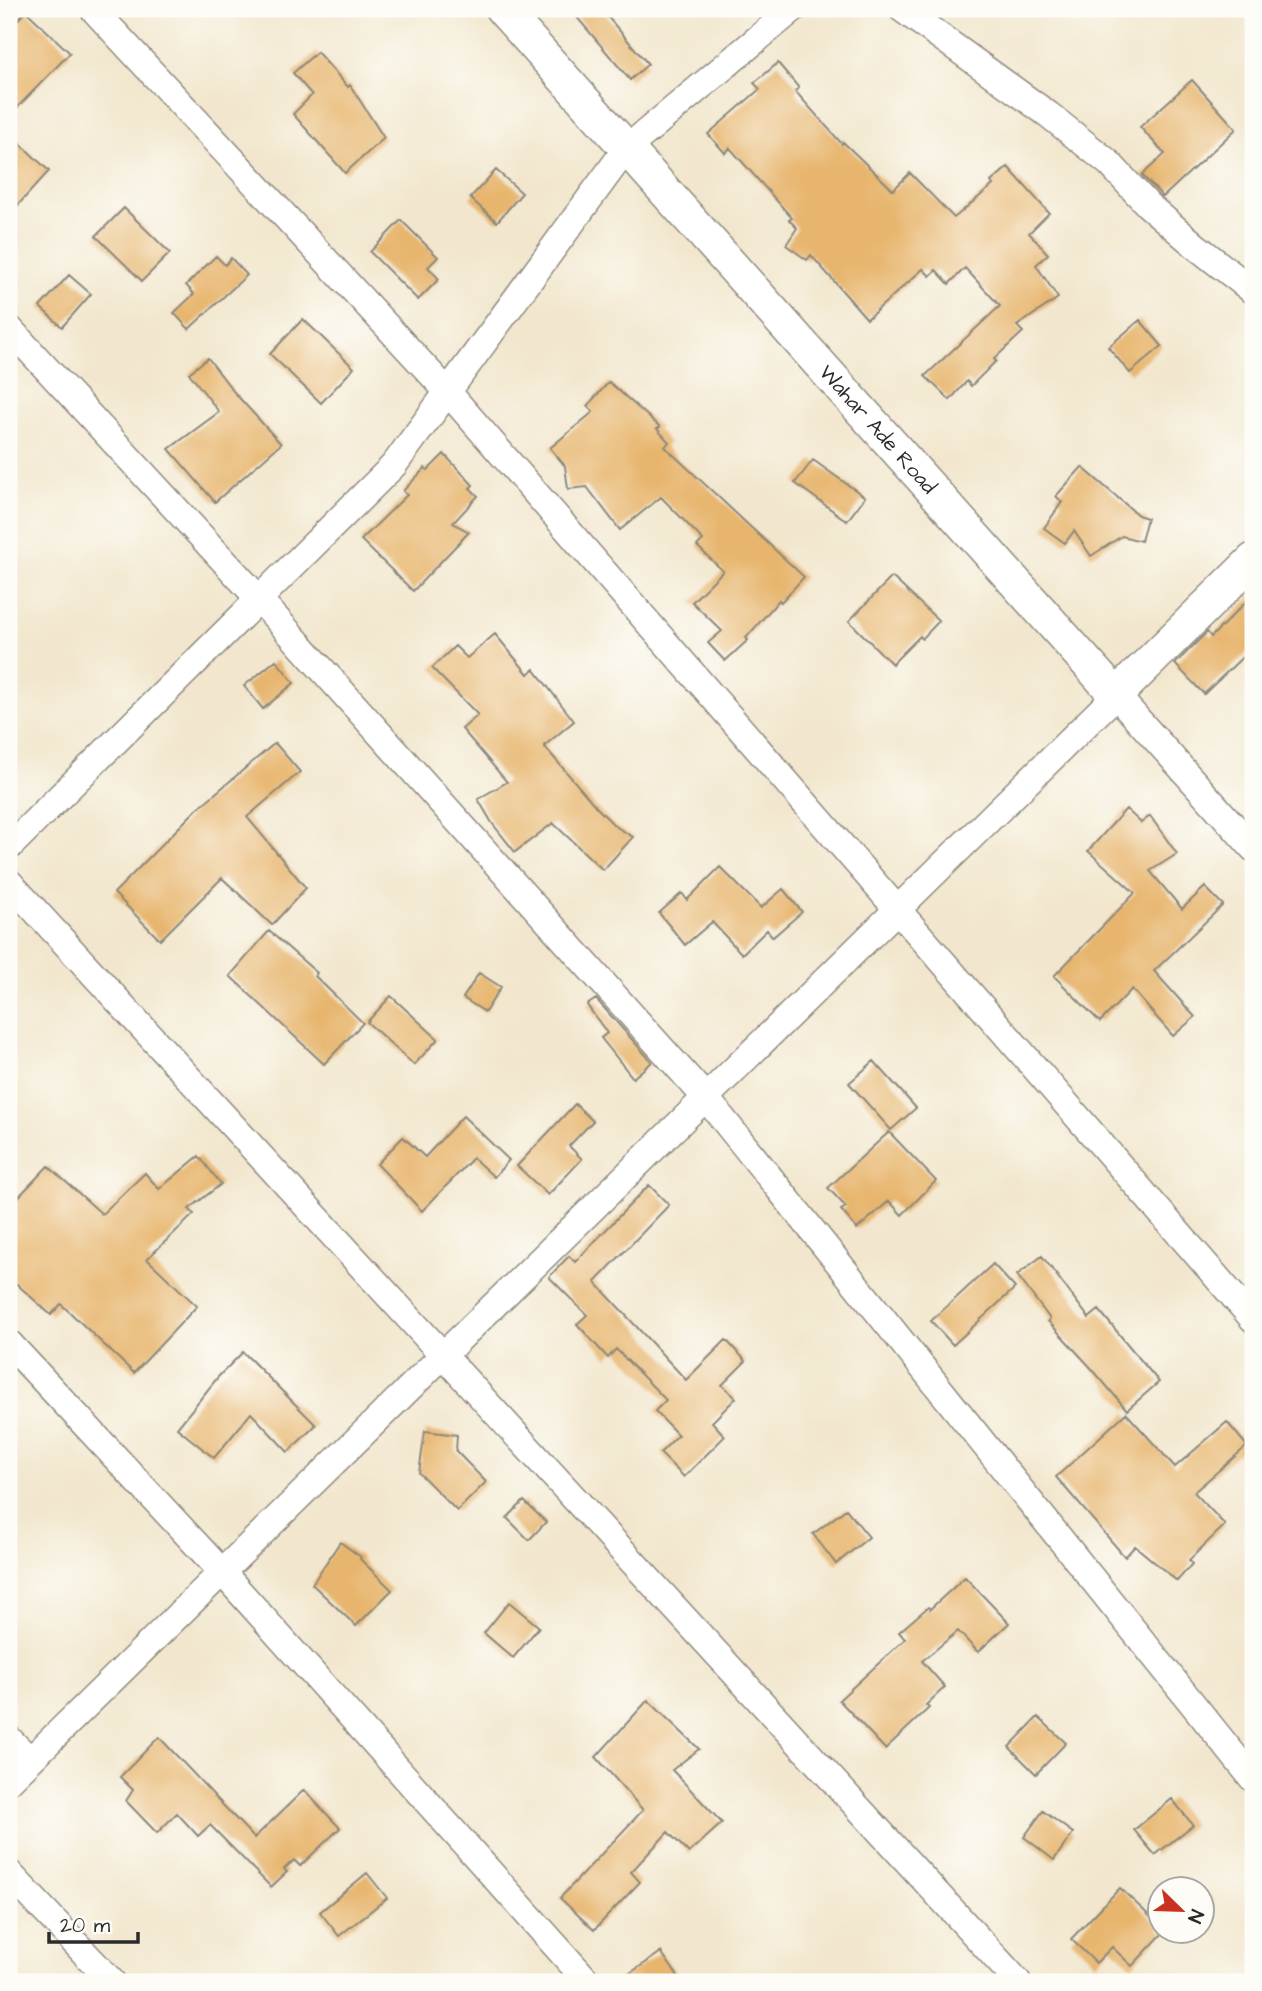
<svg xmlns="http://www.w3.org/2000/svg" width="1262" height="1991" viewBox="0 0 1262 1991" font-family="'Architects Daughter',sans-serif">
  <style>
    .building { fill: #e7b56d }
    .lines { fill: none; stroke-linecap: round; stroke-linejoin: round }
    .minor-casing { stroke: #8e897c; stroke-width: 29 }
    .tertiary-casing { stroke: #8e897c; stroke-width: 36 }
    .minor { stroke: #fff; stroke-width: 26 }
    .tertiary { stroke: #fff; stroke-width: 33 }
    .labels { text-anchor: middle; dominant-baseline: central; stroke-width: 7; stroke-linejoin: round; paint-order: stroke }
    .street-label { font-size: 21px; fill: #2b2b2b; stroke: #fdfcf7 }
  </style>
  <rect width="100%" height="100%" fill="#fdfcf7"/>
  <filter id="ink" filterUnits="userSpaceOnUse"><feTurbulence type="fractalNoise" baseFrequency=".0143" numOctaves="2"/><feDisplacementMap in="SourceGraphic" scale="14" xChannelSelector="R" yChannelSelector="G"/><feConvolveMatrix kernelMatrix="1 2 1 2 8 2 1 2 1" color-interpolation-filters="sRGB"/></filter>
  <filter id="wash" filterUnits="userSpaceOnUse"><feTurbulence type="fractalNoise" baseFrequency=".00686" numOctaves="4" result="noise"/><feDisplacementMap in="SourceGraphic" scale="28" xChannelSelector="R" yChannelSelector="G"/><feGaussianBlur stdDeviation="1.57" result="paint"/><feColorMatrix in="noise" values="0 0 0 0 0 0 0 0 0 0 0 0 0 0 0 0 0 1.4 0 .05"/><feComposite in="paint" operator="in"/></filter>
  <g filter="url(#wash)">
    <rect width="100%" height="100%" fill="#f2e7ce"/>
    <g id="blocks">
      <!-- building -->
      <path class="building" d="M570,9H601L648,64L630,80Z
        M26,11L70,53L9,116V29Z
        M317,52L348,87L350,85L384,138L345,173L293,114L312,95L293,73Z
        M778,63L799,88L795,91L842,144L843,142L893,190L910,173L954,218L993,185L991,182L1008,167L1049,213L1029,233L1048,254L1036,265L1058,298L1017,326L1023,332L994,359L996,361L971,386L967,381L950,400L925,376L1000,306L965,268L949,284L936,270L930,276L923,269L867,319L811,255L807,260L786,245L797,228L789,220L792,218L730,148L725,153L708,134L760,89L754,83Z
        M1192,80L1236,129L1163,197L1142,175L1165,154L1140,127Z
        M9,133L49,171L9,215Z
        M496,170L522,193L497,222L470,198Z
        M124,208L170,253L142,281L96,236Z
        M401,220L438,257L428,267L439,279L418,300L370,252Z
        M216,256L225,265L231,258L247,275L189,329L174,313L194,294L186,285Z
        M69,275L91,294L62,327L40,307Z
        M303,319L354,368L321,403L270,354Z
        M1140,320L1162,346L1130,373L1108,347Z
        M208,358L234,392L281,444L215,502L169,449L219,412L189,373Z
        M609,382L660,427L657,429L669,442L665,447L804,577L781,602L779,600L746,638L748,640L725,661L708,643L722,631L692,602L723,571L697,546L703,540L661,497L620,530L587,487L568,489L565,466L550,448L593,412L587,406Z
        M444,454L473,485L470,488L478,496L453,523L469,532L413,591L361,540L407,495L403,491L425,468L428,470Z
        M813,460L865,497L847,521L795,483Z
        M1082,467L1138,515L1147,518L1141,541L1122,536L1091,556L1074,531L1065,543L1044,528L1062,502L1056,496Z
        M892,577L939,621L922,639L920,636L892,664L849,621Z
        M1253,595V647L1204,694L1175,664L1207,632L1211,637Z
        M495,634L528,674L534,669L574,721L544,746L598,809L615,826L633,837L603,870L553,823L515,852L492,823L478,799L507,782L462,729L478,715L432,668L455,646L467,658Z
        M276,660L294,683L263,709L244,686Z
        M275,743L300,772L247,817L306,888L272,925L222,878L160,940L114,893L197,809Z
        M1126,809L1141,823L1150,816L1177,854L1150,871L1182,909L1205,887L1223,905L1154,971L1195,1017L1173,1036L1132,989L1100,1022L1054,976L1135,893L1088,851Z
        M720,867L761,908L783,889L802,912L773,937L767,930L742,954L712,922L685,945L659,913L682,893L687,900Z
        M269,931L317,973L315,976L363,1023L324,1064L230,976Z
        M479,973L501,987L485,1012L463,998Z
        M391,996L438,1039L414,1065L367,1022Z
        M596,999L652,1062L633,1078L601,1038L607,1033L587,1005Z
        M874,1061L916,1108L891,1130L849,1083Z
        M575,1104L593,1121L569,1146L582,1159L548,1195L517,1166Z
        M463,1116L509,1160L494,1177L473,1158L422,1211L377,1164L403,1137L425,1157Z
        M889,1132L936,1181L902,1215L889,1201L857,1229L841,1210L846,1207L828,1188Z
        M199,1156L221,1184L189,1209L194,1214L147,1259L197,1306L134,1373L61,1304L51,1315L9,1277V1207L48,1166L102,1214L145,1173L159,1189Z
        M649,1185L669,1205L595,1282L686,1380L726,1340L746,1361L722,1385L736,1398L712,1422L725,1436L684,1477L660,1453L678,1435L655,1411L666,1400L616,1349L608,1358L577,1324L587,1315L549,1277L569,1256L575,1262Z
        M1042,1256L1089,1318L1099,1310L1159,1382L1127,1410L1093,1370L1048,1321L1050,1319L1017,1275Z
        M993,1264L1015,1288L953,1345L931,1321Z
        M243,1352L316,1425L288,1452L251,1413L214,1458L177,1428L218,1377Z
        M1126,1413L1175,1467L1227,1422L1247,1446L1194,1492L1225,1525L1189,1560L1192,1564L1177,1581L1135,1546L1125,1557L1056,1477Z
        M425,1431L457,1435L456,1451L486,1482L457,1511L419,1473Z
        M524,1501L546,1522L529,1540L507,1518Z
        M846,1509L869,1537L836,1564L813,1534Z
        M340,1542L361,1557L360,1559L392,1590L356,1626L312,1584Z
        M965,1577L1009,1623L978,1652L958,1631L922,1661L945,1687L926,1705L929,1708L885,1749L839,1700L905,1639L899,1632L928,1607L930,1609Z
        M509,1602L539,1627L513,1658L484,1633Z
        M648,1700L699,1749L672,1770L722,1823L689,1853L668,1832L631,1872L640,1882L594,1930L560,1898L643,1810L596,1757Z
        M1038,1717L1066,1743L1036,1774L1009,1747Z
        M159,1737L254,1838L304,1790L340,1828L300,1866L294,1860L284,1869L287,1872L271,1887L210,1825L198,1836L177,1813L157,1833L126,1801L133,1790L120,1777Z
        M1172,1799L1193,1825L1155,1855L1134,1830Z
        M1043,1811L1073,1833L1054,1860L1024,1837Z
        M367,1873L387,1898L339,1936L320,1912Z
        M1120,1888L1160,1926V1931H1165L1132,1966L1112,1947L1096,1963L1071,1939Z
        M661,1952L682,1982H616L647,1962Z"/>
    </g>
  </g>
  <g filter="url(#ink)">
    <use href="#blocks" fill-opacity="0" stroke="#8e897c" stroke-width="2"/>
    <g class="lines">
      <!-- minor casing -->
      <g class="minor-casing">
        <path id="minor" d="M93,9L447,391L1253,1319
          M902,9L1049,115L1109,163L1148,205L1197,247L1253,291
          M9,328L259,599L706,1098L1253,1779
          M9,847L394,465L626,149L793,9
          M9,882L1018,1982
          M9,1343L222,1572L588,1982
          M9,1739L30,1760
          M9,1781L1116,695L1253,848
          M9,1873L112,1982"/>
      </g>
      <!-- tertiary casing -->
      <g class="tertiary-casing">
        <g id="tertiary">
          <path id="s1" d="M502,9L1116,695L1253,560"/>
        </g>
      </g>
      <!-- minor -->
      <use href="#minor" class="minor"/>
      <!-- tertiary -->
      <use href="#tertiary" class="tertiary"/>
    </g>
  </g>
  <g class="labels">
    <!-- street labels -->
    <g class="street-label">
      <text stroke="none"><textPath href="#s1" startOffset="564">Wahar Ade Road</textPath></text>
    </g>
  </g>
  <!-- margin -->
  <rect width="1262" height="1991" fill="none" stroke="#fdfcf7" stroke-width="35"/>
  <!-- north arrow -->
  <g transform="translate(1181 1910) rotate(113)"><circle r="33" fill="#fdfcf7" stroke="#a9a8a5" stroke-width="2"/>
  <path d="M0-5L12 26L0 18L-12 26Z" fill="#c8321e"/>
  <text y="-10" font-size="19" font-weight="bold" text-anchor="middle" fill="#2b2b2b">N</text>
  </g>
  <!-- scale -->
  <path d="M49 1932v10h89v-10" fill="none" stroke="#2b2b2b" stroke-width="3.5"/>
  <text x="60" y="1932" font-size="21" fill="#2b2b2b" stroke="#fdfcf7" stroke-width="5" paint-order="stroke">20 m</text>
</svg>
